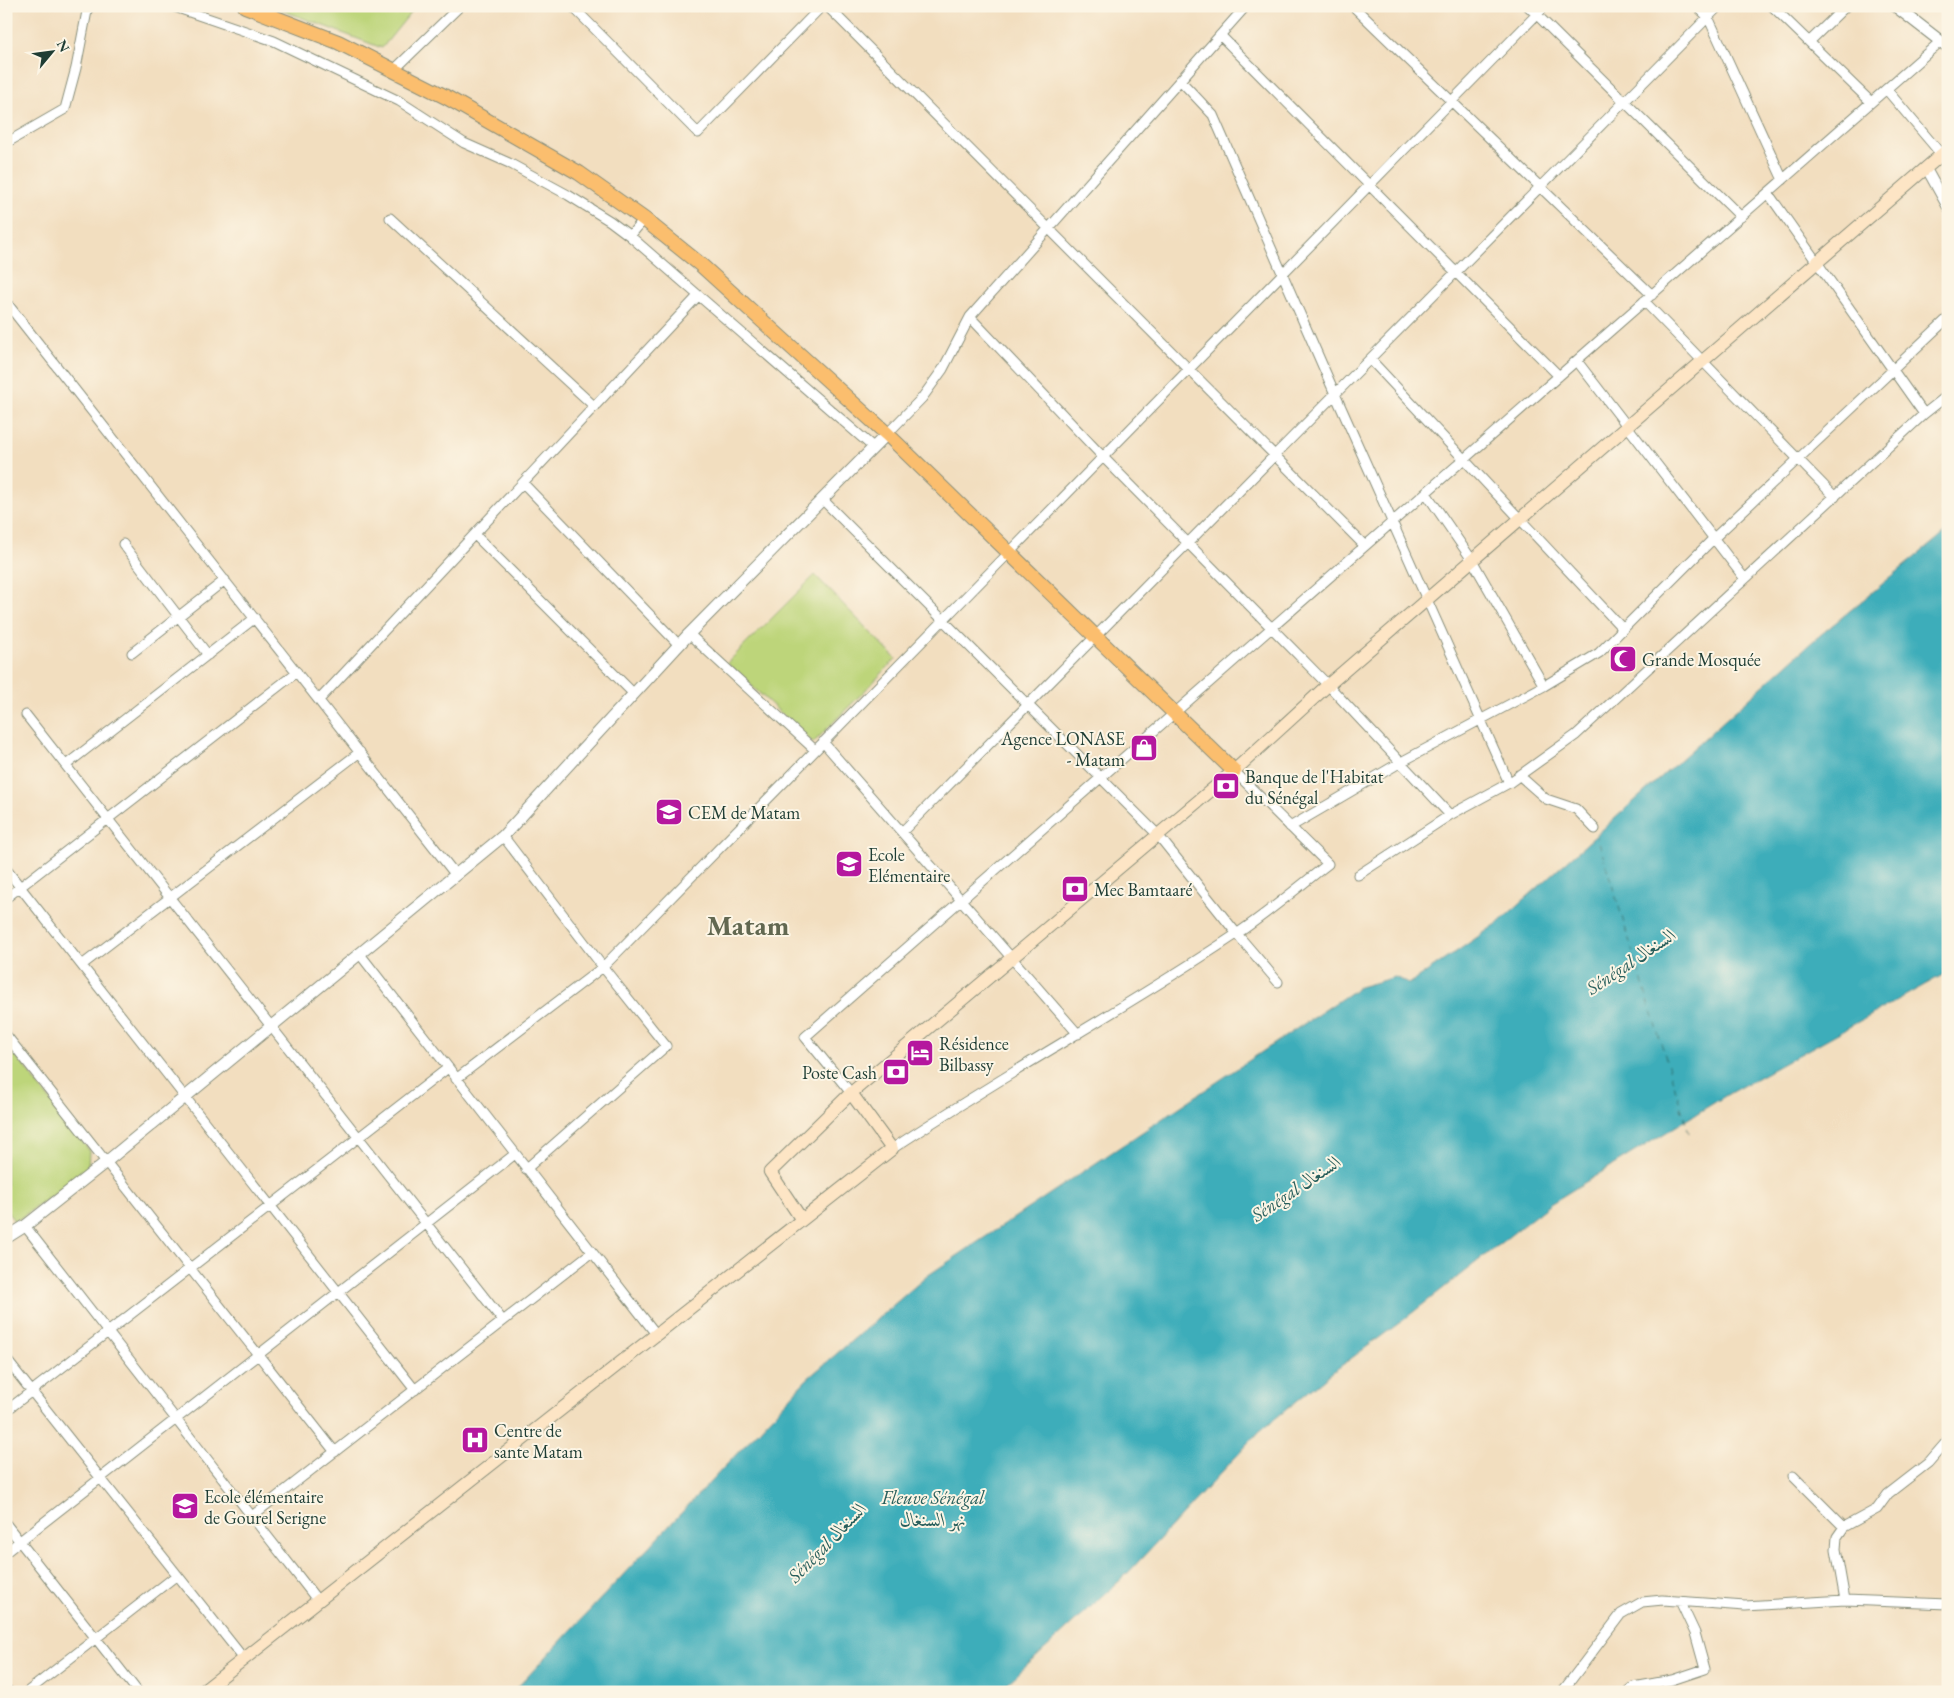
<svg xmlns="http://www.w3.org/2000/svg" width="1954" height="1698" viewBox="0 0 1954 1698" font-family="'EB Garamond',Amiri,serif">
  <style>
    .green { fill: #bdd57a; stroke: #6e8957 }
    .water { fill: #3dadba; stroke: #2e7577 }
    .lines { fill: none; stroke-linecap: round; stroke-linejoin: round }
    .ferry { stroke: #285f5c; stroke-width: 1; stroke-dasharray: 6 5; stroke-linecap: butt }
    .minor-casing { stroke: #888e7a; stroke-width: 11 }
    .tertiary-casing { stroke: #888e7a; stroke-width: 13 }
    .secondary-casing { stroke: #888e7a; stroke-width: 14 }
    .primary-casing { stroke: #888e7a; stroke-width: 16 }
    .minor { stroke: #fff; stroke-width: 9 }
    .tertiary { stroke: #fff; stroke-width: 11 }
    .secondary { stroke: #fde5c5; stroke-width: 12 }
    .primary { stroke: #fbbe6e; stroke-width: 14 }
    .labels { text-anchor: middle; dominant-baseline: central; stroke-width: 4; stroke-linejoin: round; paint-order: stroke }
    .poi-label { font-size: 18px; fill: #1f3d34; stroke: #fcf5e5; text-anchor: start }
    .water-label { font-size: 19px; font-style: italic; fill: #285f5c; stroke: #fcf5e5 }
    .town-label { font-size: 28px; font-weight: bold; fill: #626851; stroke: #fcf5e5 }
  </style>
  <rect width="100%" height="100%" fill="#fcf5e5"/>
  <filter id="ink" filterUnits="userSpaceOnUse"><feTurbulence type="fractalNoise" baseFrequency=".02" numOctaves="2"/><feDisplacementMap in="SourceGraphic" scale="10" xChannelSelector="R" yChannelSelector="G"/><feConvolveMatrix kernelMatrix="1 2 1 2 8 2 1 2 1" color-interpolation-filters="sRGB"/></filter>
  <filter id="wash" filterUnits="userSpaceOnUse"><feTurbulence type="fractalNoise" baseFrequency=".0096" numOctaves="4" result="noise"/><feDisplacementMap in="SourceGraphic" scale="20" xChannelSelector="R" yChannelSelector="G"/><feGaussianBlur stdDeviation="1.12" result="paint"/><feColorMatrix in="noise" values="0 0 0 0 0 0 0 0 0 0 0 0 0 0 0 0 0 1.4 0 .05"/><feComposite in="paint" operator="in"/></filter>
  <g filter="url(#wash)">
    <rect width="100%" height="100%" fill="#f2debf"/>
    <!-- green -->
    <path class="green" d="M271,6H416L382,48Z
      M815,575L896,659L813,743L727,663Z
      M6,1043L89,1150L88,1170L15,1222L6,1210Z"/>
    <!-- water -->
    <path class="water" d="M1948,530V972L1730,1093L1550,1204L1402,1321L1330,1374L1260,1431L1126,1575L998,1692H513L806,1380L927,1276L1359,987L1395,977L1409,984L1498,923L1813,641Z"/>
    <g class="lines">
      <!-- ferry -->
      <path class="ferry" d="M1596,833L1689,1133"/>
    </g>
  </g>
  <g filter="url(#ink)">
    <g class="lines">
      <!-- minor casing -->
      <g class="minor-casing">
        <path id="minor" d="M172,6L274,41L399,101L464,143L509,163L568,195L610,221L630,236L873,447
          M572,6L698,133L822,6
          M827,6L1365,546
          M1353,6L1652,295
          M1528,6L1741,217
          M1697,6L1708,17L1783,180
          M1772,6L1871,102
          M1220,35L1559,376
          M1809,42L1846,6
          M394,70L460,6
          M1180,80L1213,115L1335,394L1509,783
          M1886,89L1941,154
          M6,143L65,109L76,68L88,6
          M1926,168L1948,208
          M1768,193L1924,414
          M390,218L595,407
          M630,236L644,219
          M1644,301L1835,497
          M6,302L455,874
          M970,317L1103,457L1328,685L1450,815
          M1370,359L1623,629
          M1577,361L1745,579
          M887,434L922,398L943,369L970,317L1246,6
          M523,483L679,645
          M1426,493L1472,560L1544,686
          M822,499L1158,835L1237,934L1278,982
          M475,535L634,694
          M123,544L208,655
          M689,634L815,750
          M132,653L225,580
          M319,700L698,296
          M26,715L503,1321
          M823,742L1078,1034
          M66,765L255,618
          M1519,775L1546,799L1576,809L1595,829
          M1290,827L1401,762L1544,686L1599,653L1714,538L1948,318
          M902,832L1719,6
          M503,836L603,967L666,1046L526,1169
          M6,869L415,1390
          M1358,875L1450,815L1509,783L1576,735L1924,414L1948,395
          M6,898L297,672
          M359,953L656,1334
          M82,965L360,752
          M6,1035L335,1452
          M456,1079L603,967L1545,6
          M851,1093L805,1037L1941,41
          M892,1149C1004,1074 1123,1010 1235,935C1267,914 1297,888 1328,864L1234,771
          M25,1226L318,1601
          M6,1359L244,1659
          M6,1411L448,1068
          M1793,1476L1844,1527
          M252,1516L592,1252
          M6,1524L138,1692
          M6,1552L515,1154
          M1845,1600L1836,1549L1837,1537L1844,1527L1877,1509L1888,1494L1928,1463L1948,1440
          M6,1689L9,1692
          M27,1692L177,1575
          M1562,1692L1621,1614L1642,1602L1663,1600L1745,1606L1845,1600L1948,1604
          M1628,1692L1634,1687L1672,1680L1705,1669L1695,1633L1680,1601"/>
      </g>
      <!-- tertiary casing -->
      <g class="tertiary-casing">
        <path id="tertiary" d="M1895,6L1948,47
          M6,1238L25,1226L106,1162L503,836L689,634L887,434"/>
      </g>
      <!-- secondary casing -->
      <g class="secondary-casing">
        <path id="secondary" d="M802,1220L770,1172L851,1093
          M202,1692L892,1149L851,1093L1234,771L1328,685L1948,149"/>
      </g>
      <!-- primary casing -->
      <g class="primary-casing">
        <path id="primary" d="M245,6L338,42L446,97L579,173L644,219L701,265L887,434L1234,771"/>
      </g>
      <!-- minor -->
      <use href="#minor" class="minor"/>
      <!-- tertiary -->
      <use href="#tertiary" class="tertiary"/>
      <!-- secondary -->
      <use href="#secondary" class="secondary"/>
      <!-- primary -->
      <use href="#primary" class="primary"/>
    </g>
  </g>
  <!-- icons -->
  <defs>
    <g id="mosque-square" transform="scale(1.4375)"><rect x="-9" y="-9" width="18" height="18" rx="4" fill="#b5179e" stroke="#fcf5e5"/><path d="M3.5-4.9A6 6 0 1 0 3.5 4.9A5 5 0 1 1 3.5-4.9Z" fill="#fff"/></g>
    <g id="shop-square" transform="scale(1.4375)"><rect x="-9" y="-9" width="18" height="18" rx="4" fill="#b5179e" stroke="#fcf5e5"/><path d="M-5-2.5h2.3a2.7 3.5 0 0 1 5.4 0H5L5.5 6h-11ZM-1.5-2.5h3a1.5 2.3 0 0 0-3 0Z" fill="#fff"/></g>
    <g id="bank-square" transform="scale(1.4375)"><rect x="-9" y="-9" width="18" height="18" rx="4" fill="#b5179e" stroke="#fcf5e5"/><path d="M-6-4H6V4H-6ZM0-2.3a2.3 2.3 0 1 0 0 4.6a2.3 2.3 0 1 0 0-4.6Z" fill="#fff"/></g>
    <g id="school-square" transform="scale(1.4375)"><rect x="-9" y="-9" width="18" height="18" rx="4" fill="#b5179e" stroke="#fcf5e5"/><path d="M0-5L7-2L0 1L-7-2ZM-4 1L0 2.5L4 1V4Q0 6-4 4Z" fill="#fff"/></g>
    <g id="hotel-square" transform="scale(1.4375)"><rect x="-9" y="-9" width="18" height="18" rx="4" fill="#b5179e" stroke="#fcf5e5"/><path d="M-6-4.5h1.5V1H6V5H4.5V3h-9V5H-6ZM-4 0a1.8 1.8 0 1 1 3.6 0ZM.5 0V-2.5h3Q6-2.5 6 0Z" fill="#fff"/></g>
    <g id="hospital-square" transform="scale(1.4375)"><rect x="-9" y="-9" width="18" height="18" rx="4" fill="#b5179e" stroke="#fcf5e5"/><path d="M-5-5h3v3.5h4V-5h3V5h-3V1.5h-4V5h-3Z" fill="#fff"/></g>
  </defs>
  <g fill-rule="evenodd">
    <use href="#mosque-square" x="1623" y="659"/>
    <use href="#shop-square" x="1144" y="748"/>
    <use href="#bank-square" x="1226" y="786"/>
    <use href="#school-square" x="669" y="812"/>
    <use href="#school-square" x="849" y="864"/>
    <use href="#bank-square" x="1075" y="889"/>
    <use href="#hotel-square" x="920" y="1053"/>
    <use href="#bank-square" x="896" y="1072"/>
    <use href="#hospital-square" x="475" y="1440"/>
    <use href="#school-square" x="185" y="1506"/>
  </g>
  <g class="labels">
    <!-- poi labels -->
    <g class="poi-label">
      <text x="1642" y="659">Grande Mosquée</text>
      <text x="1125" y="738" text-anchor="end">Agence LONASE<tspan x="1125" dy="21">- Matam</tspan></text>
      <text x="1245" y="776">Banque de l'Habitat<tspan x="1245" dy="21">du Sénégal</tspan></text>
      <text x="688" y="812">CEM de Matam</text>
      <text x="868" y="854">Ecole<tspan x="868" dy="21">Elémentaire</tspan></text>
      <text x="1094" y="889">Mec Bamtaaré</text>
      <text x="939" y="1043">Résidence<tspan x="939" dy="21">Bilbassy</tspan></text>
      <text x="877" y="1072" text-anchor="end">Poste Cash</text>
      <text x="494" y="1430">Centre de<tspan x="494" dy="21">sante Matam</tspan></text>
      <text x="204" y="1496">Ecole élémentaire<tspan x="204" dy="21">de Gourel Serigne</tspan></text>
    </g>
    <!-- water labels -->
    <g class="water-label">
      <text transform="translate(1631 961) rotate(-34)">Sénégal السنغال</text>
      <text transform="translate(1296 1188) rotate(-34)">Sénégal السنغال</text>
      <text x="933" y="1497">Fleuve Sénégal<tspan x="933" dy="22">نهر السنغال</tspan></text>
      <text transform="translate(827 1542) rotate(-46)">Sénégal السنغال</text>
    </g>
    <!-- town labels -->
    <g class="town-label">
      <text x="748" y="925">Matam</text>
    </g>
  </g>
  <!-- margin -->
  <rect width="1954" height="1698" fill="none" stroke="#fcf5e5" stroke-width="25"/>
  <!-- north arrow -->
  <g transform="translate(52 52) rotate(61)" stroke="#fcf5e5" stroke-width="4" paint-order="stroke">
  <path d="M0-4L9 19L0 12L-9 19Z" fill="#1f3d34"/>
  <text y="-8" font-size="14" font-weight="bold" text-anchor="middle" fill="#1f3d34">N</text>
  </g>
</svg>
